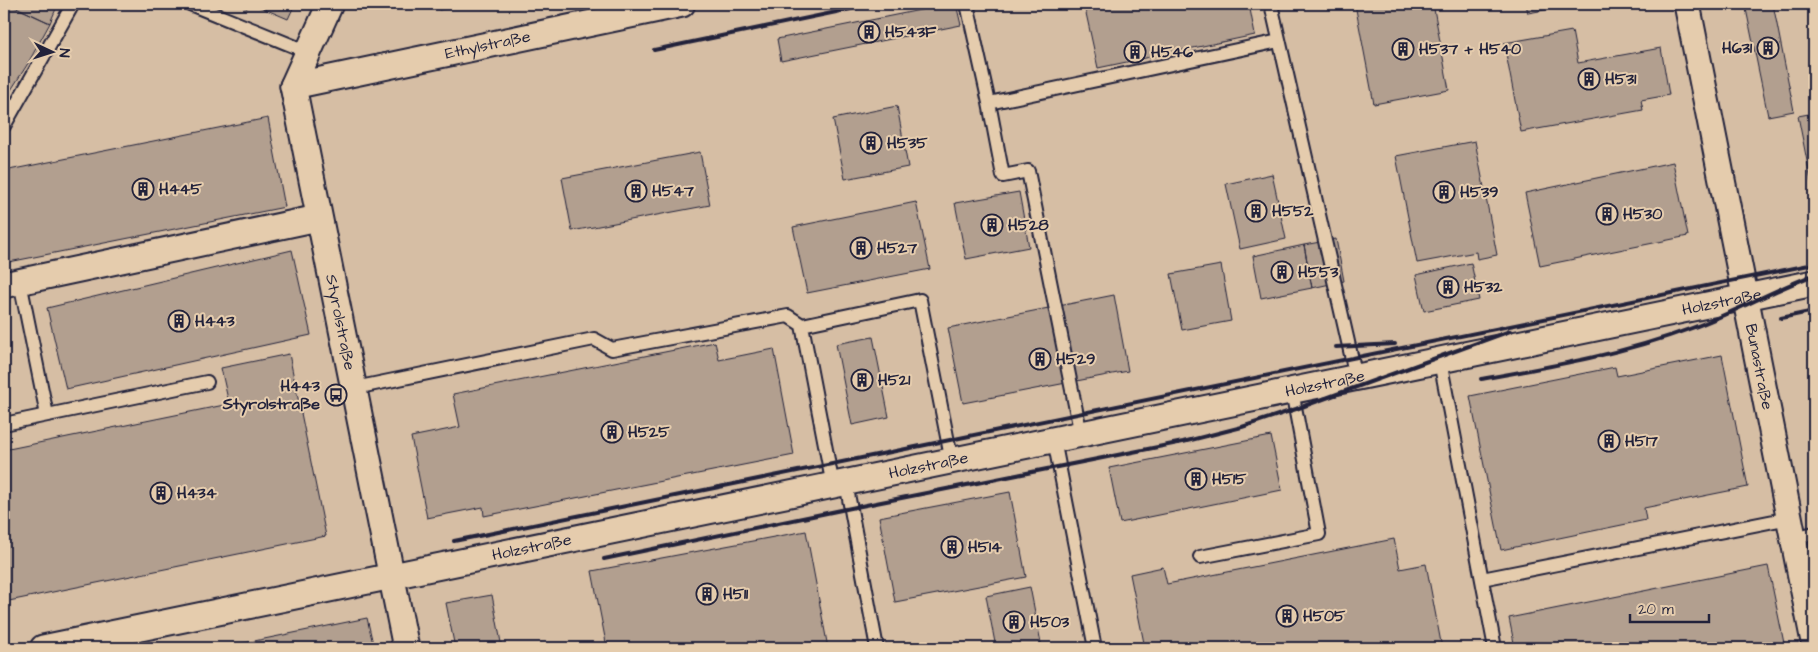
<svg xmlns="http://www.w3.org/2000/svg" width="1818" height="652" viewBox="0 0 1818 652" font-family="'Architects Daughter',sans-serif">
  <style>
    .built { fill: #d6bea4 }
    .building { fill: #b29f8f; stroke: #22223b }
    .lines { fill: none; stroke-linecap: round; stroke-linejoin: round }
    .service-casing { stroke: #22223b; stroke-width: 16 }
    .minor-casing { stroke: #22223b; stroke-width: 29 }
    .service { stroke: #e5ccad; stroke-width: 12 }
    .minor { stroke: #e5ccad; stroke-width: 25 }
    .rail { stroke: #22223b; stroke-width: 4 }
    .labels { text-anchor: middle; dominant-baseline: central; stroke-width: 4; stroke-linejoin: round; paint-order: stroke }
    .poi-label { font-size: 16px; font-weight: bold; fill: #22223b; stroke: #e5ccad; text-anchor: start }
    .street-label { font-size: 16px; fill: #22223b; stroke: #e5ccad }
  </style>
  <rect width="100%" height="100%" fill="#e5ccad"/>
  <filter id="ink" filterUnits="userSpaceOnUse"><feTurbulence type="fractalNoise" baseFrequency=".02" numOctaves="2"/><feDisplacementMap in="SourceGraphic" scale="10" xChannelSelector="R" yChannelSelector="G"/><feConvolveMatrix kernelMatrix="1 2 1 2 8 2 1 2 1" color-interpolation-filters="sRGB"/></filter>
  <g filter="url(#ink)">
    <!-- built -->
    <path class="built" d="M4,4H1814V648H4Z"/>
    <!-- building -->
    <path class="building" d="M4,4H9L50,23L27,65L4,101Z
      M9,4H58L50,23Z
      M236,4H249L247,8Z
      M253,4H295L288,19Z
      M438,4H470L439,10Z
      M950,4H956L961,25L781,61L777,39Z
      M1084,4H1249L1255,35L1098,68Z
      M1355,4H1460L1434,9L1449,90L1374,104Z
      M1526,4H1578L1528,13Z
      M1745,4H1773L1794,111L1768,116Z
      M1814,16V41L1809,17Z
      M1572,31L1578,63L1661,48L1669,95L1641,100L1643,110L1521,132L1504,43Z
      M897,106L908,167L845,179L833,119Z
      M1814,113V196L1798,116Z
      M268,118L285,207L4,263V171Z
      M1475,141L1497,255L1477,259L1476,252L1417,263L1396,156Z
      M700,152L710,205L572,231L562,178Z
      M1673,162L1688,236L1540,266L1525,193Z
      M1272,174L1286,239L1240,249L1226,184Z
      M1019,192L1029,247L966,259L955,203Z
      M916,202L930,269L807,293L793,227Z
      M1336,239L1344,281L1312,288L1304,245Z
      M1304,245L1312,288L1261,298L1253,256Z
      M292,250L311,335L66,389L47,308Z
      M1471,263L1479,300L1424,311L1416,275Z
      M1221,265L1231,321L1182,330L1171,274Z
      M1114,295L1128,371L963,403L948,328Z
      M873,337L889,417L852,425L836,344Z
      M715,342L719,360L774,349L794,455L484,516L483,507L427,518L411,437L460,427L453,394Z
      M289,354L326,536L4,602V450L229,404L221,368Z
      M1722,355L1748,487L1644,508L1646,520L1501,550L1470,396L1615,367L1617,376Z
      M1271,436L1282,490L1120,523L1109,468Z
      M1010,492L1026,577L895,602L879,517Z
      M806,531L828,648H607L592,571Z
      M1394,539L1400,569L1426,564L1442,648H1145L1130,574L1163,567L1167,584Z
      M1768,566L1785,648H1515L1509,618Z
      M1030,587L1042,648H996L986,596Z
      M492,595L502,648H455L446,603Z
      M367,618L374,648H220Z"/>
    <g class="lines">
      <!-- service casing -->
      <g class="service-casing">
        <path id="service" d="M190,4L308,52
          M967,4L989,103
          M1271,4L1356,377
          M4,126L73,4
          M20,282L47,415
          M1440,361L1495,648
          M355,388L594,339L612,349L788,316L802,325
          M4,424L207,382
          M1081,435L1028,171L1003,176L989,103L1279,41
          M1054,440L1095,648
          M846,483L877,648
          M833,486L802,325L920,300L952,462
          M1794,538L1814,533
          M1200,557L1319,534L1292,391
          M1482,579L1789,518"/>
      </g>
      <!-- minor casing -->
      <g class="minor-casing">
        <g id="minor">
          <path id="s1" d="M330,4L293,86L406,648"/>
          <path id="s2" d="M1687,4L1814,642"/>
          <path id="s3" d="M293,86L682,4"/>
          <path d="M4,285L318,218"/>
          <path id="s4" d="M43,648L1814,283"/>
        </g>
      </g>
      <!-- service -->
      <use href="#service" class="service"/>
      <!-- minor -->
      <use href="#minor" class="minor"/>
      <!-- rail -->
      <path class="rail" d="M654,50L875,4
        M1781,318L1814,311
        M1336,347L1395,344
        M1481,379C1554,366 1623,354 1692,328C1734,313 1773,290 1814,275
        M454,541C908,450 1361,356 1814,264
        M604,559L851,508L1183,442L1242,427L1296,409L1510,331"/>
    </g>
  </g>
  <!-- icons -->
  <defs>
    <g id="building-ring" transform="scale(1.125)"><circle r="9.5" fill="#e5ccad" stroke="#22223b" stroke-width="1.5"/><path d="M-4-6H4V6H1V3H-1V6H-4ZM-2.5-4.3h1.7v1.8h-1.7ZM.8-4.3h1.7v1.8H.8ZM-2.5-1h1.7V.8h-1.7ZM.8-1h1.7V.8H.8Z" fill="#22223b"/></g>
    <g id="bus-ring" transform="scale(1.125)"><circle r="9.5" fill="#e5ccad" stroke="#22223b" stroke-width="1.5"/><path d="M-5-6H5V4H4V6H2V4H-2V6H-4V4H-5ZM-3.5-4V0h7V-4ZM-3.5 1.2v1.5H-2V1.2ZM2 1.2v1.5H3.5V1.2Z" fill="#22223b"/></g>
  </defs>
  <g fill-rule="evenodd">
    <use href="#building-ring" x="869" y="32"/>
    <use href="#building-ring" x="1768" y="48"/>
    <use href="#building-ring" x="1403" y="49"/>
    <use href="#building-ring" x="1135" y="52"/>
    <use href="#building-ring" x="1589" y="79"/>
    <use href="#building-ring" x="871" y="143"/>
    <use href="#building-ring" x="143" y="189"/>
    <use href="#building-ring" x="636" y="191"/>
    <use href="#building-ring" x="1444" y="192"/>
    <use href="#building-ring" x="1256" y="211"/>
    <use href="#building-ring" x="1607" y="214"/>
    <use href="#building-ring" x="992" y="225"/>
    <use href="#building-ring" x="861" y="248"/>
    <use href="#building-ring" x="1282" y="272"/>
    <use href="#building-ring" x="1448" y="287"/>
    <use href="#building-ring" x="179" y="321"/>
    <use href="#building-ring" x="1040" y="359"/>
    <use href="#building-ring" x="862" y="380"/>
    <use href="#bus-ring" x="336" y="395"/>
    <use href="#building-ring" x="612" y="432"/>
    <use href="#building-ring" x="1609" y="441"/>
    <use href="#building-ring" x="1196" y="479"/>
    <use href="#building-ring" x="161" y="493"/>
    <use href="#building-ring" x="952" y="547"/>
    <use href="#building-ring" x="707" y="594"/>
    <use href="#building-ring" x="1287" y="616"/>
    <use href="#building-ring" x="1014" y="622"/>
  </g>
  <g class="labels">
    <!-- poi labels -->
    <g class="poi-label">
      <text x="885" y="32">H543F</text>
      <text x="1752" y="48" text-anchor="end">H631</text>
      <text x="1419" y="49">H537 + H540</text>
      <text x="1151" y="52">H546</text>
      <text x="1605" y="79">H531</text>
      <text x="887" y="143">H535</text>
      <text x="159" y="189">H445</text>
      <text x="652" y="191">H547</text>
      <text x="1460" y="192">H539</text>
      <text x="1272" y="211">H552</text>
      <text x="1623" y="214">H530</text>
      <text x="1008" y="225">H528</text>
      <text x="877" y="248">H527</text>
      <text x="1298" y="272">H553</text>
      <text x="1464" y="287">H532</text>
      <text x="195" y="321">H443</text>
      <text x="1056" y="359">H529</text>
      <text x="878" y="380">H521</text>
      <text x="320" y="386" text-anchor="end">H443<tspan x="320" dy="18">Styrolstraße</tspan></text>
      <text x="628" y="432">H525</text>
      <text x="1625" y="441">H517</text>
      <text x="1212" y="479">H515</text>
      <text x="177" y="493">H434</text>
      <text x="968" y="547">H514</text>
      <text x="723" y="594">H511</text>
      <text x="1303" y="616">H505</text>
      <text x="1030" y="622">H503</text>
    </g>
    <!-- street labels -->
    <g class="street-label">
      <text stroke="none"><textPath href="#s3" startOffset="199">Ethylstraße</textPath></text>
      <text stroke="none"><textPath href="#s4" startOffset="1714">Holzstraße</textPath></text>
      <text stroke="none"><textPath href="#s1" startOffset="331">Styrolstraße</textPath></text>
      <text stroke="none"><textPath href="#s2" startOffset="370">Bunastraße</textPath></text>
      <text stroke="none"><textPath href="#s4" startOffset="1309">Holzstraße</textPath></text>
      <text stroke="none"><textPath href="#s4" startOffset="904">Holzstraße</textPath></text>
      <text stroke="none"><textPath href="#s4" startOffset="499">Holzstraße</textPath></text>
    </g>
  </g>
  <!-- margin -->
  <rect width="1818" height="652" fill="none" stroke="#e5ccad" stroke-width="20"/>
  <rect x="10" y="10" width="1798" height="632" fill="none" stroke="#22223b" stroke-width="2" filter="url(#ink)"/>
  <!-- north arrow -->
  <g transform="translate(52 52) rotate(94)" stroke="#e5ccad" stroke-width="4" paint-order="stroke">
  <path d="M0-4L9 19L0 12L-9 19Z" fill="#22223b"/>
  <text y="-8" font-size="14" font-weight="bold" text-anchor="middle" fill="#22223b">N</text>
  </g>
  <!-- scale -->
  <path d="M1630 614v8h79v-8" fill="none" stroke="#22223b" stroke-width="2.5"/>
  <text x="1638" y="614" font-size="15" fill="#22223b" stroke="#e5ccad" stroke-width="4" paint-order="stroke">20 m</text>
</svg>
